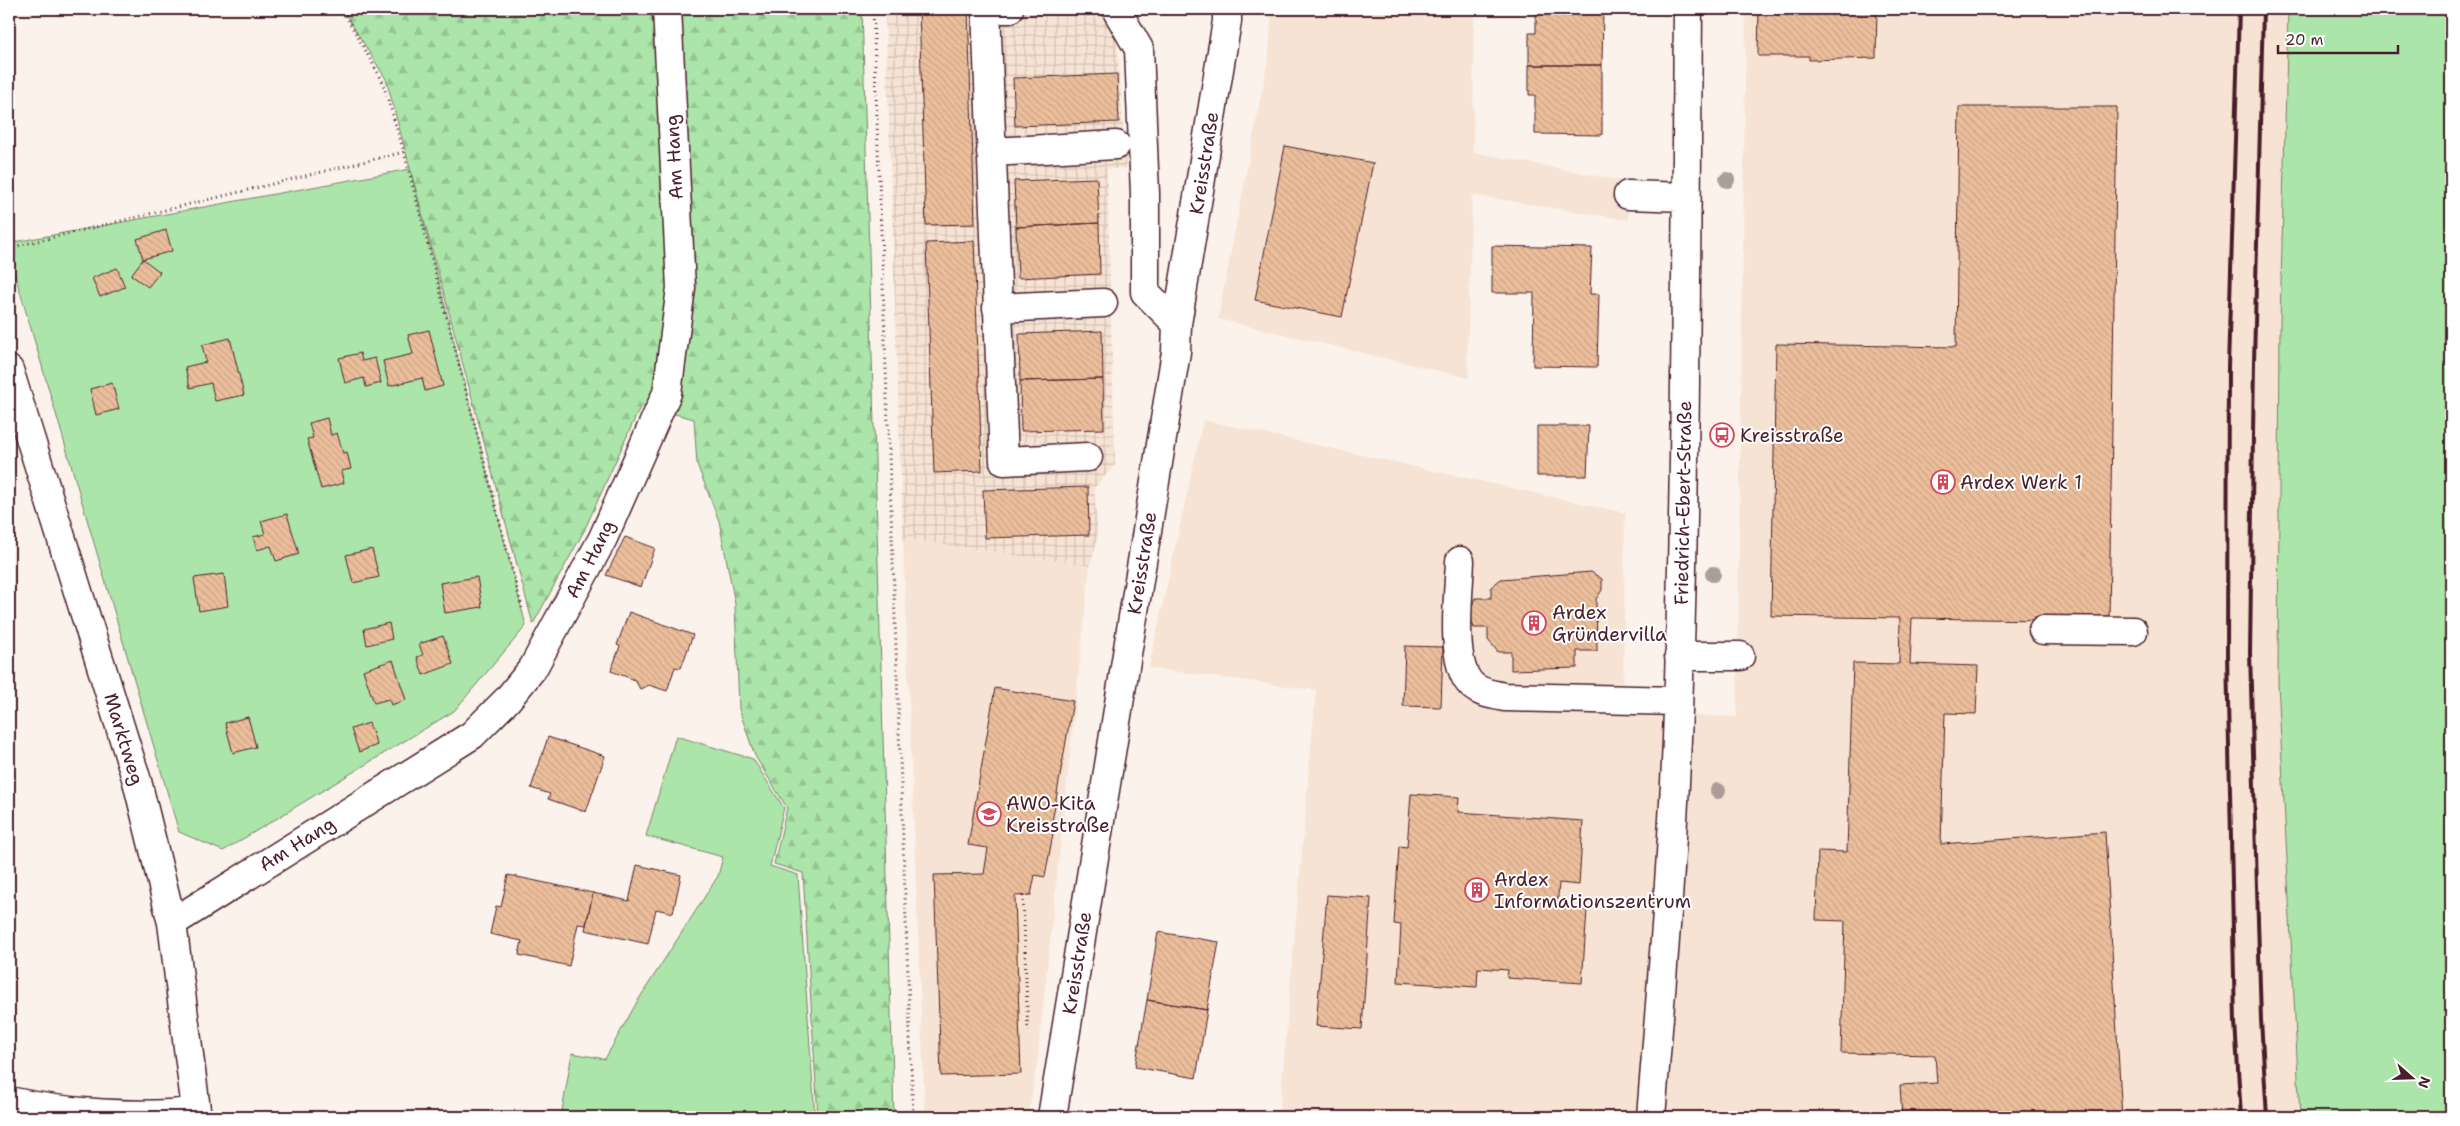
<svg xmlns="http://www.w3.org/2000/svg" width="2460" height="1126" viewBox="0 0 2460 1126" font-family="'Shantell Sans',sans-serif">
  <style>
    .built { fill: #f6e3d3 }
    .industrial { fill: url(#industrial-grid) }
    .green { fill: #abe5a9; stroke: #7a826a }
    .forest { fill: url(#forest-firs); stroke: #7a826a }
    .building { fill: url(#building-back-hatch); stroke: #4a1f2b }
    .lines { fill: none; stroke-linecap: round; stroke-linejoin: round }
    .minor-casing { stroke: #4a1f2b; stroke-width: 31 }
    .path { stroke: #4a1f2b; stroke-width: 3; stroke-dasharray: 1 4; stroke-linecap: butt }
    .minor { stroke: #fff; stroke-width: 28 }
    .rail { stroke: #4a1f2b; stroke-width: 4 }
    .tree { fill: #aa9e96 }
    .labels { text-anchor: middle; dominant-baseline: central; stroke-width: 4; stroke-linejoin: round; paint-order: stroke }
    .street-label { font-size: 19px; fill: #4a1f2b; stroke: #fff }
    .poi-label { font-size: 19px; fill: #4a1f2b; stroke: #fff; text-anchor: start }
  </style>
  <defs>
    <pattern id="industrial-grid" width="8" height="8" patternUnits="userSpaceOnUse" patternTransform="scale(1.25)"><rect width="8" height="8" fill="#f6e3d3"/><path d="M0 4h8M4 0v8" fill="none" stroke="#d4c2b5"/></pattern>
    <pattern id="forest-firs" width="22" height="20" patternUnits="userSpaceOnUse" patternTransform="scale(1.25)"><rect width="22" height="20" fill="#abe5a9"/><path d="M5 1l3.5 6h-7zM16 11l3.5 6h-7z" fill="#95c492"/></pattern>
    <pattern id="building-back-hatch" width="6" height="6" patternUnits="userSpaceOnUse" patternTransform="scale(1.25)"><rect width="6" height="6" fill="#ecbf9c"/><path d="M-1 5l2 2M0 0l6 6M5-1l2 2" fill="none" stroke="#cca487"/></pattern>
  </defs>
  <rect width="100%" height="100%" fill="#fbf2eb"/>
  <filter id="ink" filterUnits="userSpaceOnUse"><feTurbulence type="fractalNoise" baseFrequency=".02" numOctaves="2"/><feDisplacementMap in="SourceGraphic" scale="10" xChannelSelector="R" yChannelSelector="G"/><feConvolveMatrix kernelMatrix="1 2 1 2 8 2 1 2 1" color-interpolation-filters="sRGB"/></filter>
  <g filter="url(#ink)">
    <!-- built -->
    <path class="built" d="M1272,9H1474L1473,152L1628,182V220L1472,195L1467,360L1469,378L1218,319L1269,55Z
      M1746,9H2288L2280,323L2278,682L2300,1117H1279L1316,690L1149,668L1203,420L1625,513L1623,713L1737,717Z
      M903,539L1090,566L1037,1062L1028,1117H925Z"/>
    <!-- industrial -->
    <path class="industrial" d="M885,9H1115L1126,168L1107,169L1115,465L1094,488L1098,538L1090,566L903,539Z"/>
    <!-- green -->
    <path class="green" d="M2288,9H2451V1117H2300L2278,682L2280,323Z
      M410,169L526,626L454,711L223,851L179,832L9,254V243Z
      M676,736L753,759L784,808L770,866L798,875L815,1117H561L572,1053L605,1059L637,1002L718,876L723,857L646,836Z"/>
    <!-- forest -->
    <path class="forest" d="M342,9H862L894,1117H818L803,873L774,864L787,808L755,756L739,709L735,604L719,521L697,464L694,419L641,405L584,531L533,624L386,79Z"/>
    <!-- building -->
    <path class="building" d="M919,9H968L975,224L926,225Z
      M1536,9H1603L1602,65H1529V33H1536Z
      M1759,9H1877L1876,58L1809,60V56H1758Z
      M1529,65H1602V135L1535,134V95H1529Z
      M1117,74L1119,122L1015,126L1013,78Z
      M1959,107H2117L2109,621L1912,618L1910,664L1978,666L1976,714L1945,713L1941,844L2105,832L2122,1117H1902L1900,1085L1937,1083L1935,1055L1841,1053L1845,921L1816,920L1818,851L1847,852L1853,663L1899,664L1900,618L1771,616L1776,344L1956,347Z
      M1285,146L1373,163L1342,317L1255,300Z
      M1097,178L1099,223L1016,227L1014,181Z
      M1099,223L1100,274L1018,278L1016,227Z
      M166,230L172,251L143,259L137,239Z
      M974,241L982,471L934,473L926,243Z
      M1492,246L1592,248L1590,294H1599L1597,367L1533,366L1534,293H1492Z
      M143,259L160,272L148,287L131,275Z
      M117,268L125,287L100,297L92,278Z
      M429,330L443,386L425,391L422,378L389,386L383,361L413,354L408,335Z
      M1102,331L1103,379L1020,381L1019,334Z
      M230,338L244,395L215,401L211,383L190,388L185,367L206,362L202,345Z
      M360,353L362,361L375,358L381,383L366,387L364,378L345,383L339,358Z
      M1103,379L1104,429L1021,431L1020,381Z
      M112,383L119,409L96,415L90,389Z
      M327,418L331,435L337,433L343,453L347,452L351,469L341,471L344,483L321,489L307,439L313,438L309,423Z
      M1537,426H1589L1587,476H1537Z
      M1088,487L1089,535L985,538L983,490Z
      M287,514L299,554L276,561L271,546L257,550L253,537L265,534L261,521Z
      M625,537L655,548L641,587L606,575Z
      M372,549L379,577L353,583L346,555Z
      M1591,572L1602,579V590L1596,599L1597,651H1577V668L1511,670V652H1498L1488,640V628H1474L1469,613L1475,598H1491V587L1501,579Z
      M224,574L228,606L199,611L194,578Z
      M477,577L482,607L445,613L440,583Z
      M629,612L693,635L681,668L675,667L667,691L649,685L640,689L635,680L611,671L620,646L617,645Z
      M389,623L392,639L367,645L364,629Z
      M443,636L453,664L423,675L417,657L423,655L419,644Z
      M1405,646L1443,647L1441,707L1403,706Z
      M393,660L406,700L391,705L389,699L374,703L363,670Z
      M995,688L1073,701L1051,828H1054L1045,877L1035,875L1031,895L1015,896L1021,1074L941,1076L934,875L984,874L988,848L968,845Z
      M248,717L256,747L233,753L225,723Z
      M369,723L377,745L359,752L351,729Z
      M548,737L605,756L586,812L548,799L550,794L531,788Z
      M1411,794L1459,797L1458,812L1583,821L1579,885L1559,883L1557,908L1587,910L1582,983L1507,978L1508,970L1478,968L1477,987L1398,982L1401,925L1394,924L1399,846L1407,847Z
      M637,865L681,875L673,913L656,909L648,944L585,930L593,893L629,901Z
      M508,875L593,893L586,925L578,924L569,966L519,955L522,941L490,934L496,906L501,907Z
      M1327,895L1371,898L1362,1029L1316,1026Z
      M1158,932L1219,942L1207,1010L1147,1000Z
      M1147,1000L1207,1010L1196,1078L1135,1067Z"/>
    <g class="lines">
      <!-- minor casing -->
      <g class="minor-casing">
        <path id="minor" d="M1009,9H986L1004,461L1088,457
          M1116,9L1139,49L1145,194V292L1177,324
          M991,152L1116,145
          M1628,195L1686,197
          M997,308L1103,303
          M9,370L137,781L172,923L197,1117
          M1460,561C1459,592 1450,659 1469,682C1477,693 1492,694 1504,697L1678,701
          M2043,630L2133,631
          M1679,656H1740
          M172,923L472,735L507,700L533,668L603,538L667,393L681,288L667,9
          M9,1101C62,1113 143,1119 196,1111
          M1052,1117L1176,352L1177,324L1227,21V9
          M1651,1117C1661,991 1672,865 1677,739C1686,496 1686,252 1688,9"/>
      </g>
      <!-- path -->
      <path class="path" d="M873,9L913,1117
        M404,152L523,612
        M9,248L404,152L382,80L342,9
        M1023,896L1028,1035"/>
      <!-- minor -->
      <use href="#minor" class="minor"/>
      <!-- rail -->
      <path class="rail" d="M2239,9L2228,368L2227,654L2235,1022L2241,1117
        M2263,9L2254,362L2250,653L2261,1020L2267,1117"/>
    </g>
    <!-- trees -->
    <g class="tree">
      <circle cx="1727" cy="180" r="8"/>
      <circle cx="1713" cy="574" r="8"/>
      <circle cx="1718" cy="791" r="8"/>
    </g>
  </g>
  <!-- icons -->
  <defs>
    <g id="bus-ring" transform="scale(1.25)"><circle r="9.5" fill="#fff" stroke="#d1495b" stroke-width="1.5"/><path d="M-5-6H5V4H4V6H2V4H-2V6H-4V4H-5ZM-3.5-4V0h7V-4ZM-3.5 1.2v1.5H-2V1.2ZM2 1.2v1.5H3.5V1.2Z" fill="#d1495b"/></g>
    <g id="building-ring" transform="scale(1.25)"><circle r="9.5" fill="#fff" stroke="#d1495b" stroke-width="1.5"/><path d="M-4-6H4V6H1V3H-1V6H-4ZM-2.5-4.3h1.7v1.8h-1.7ZM.8-4.3h1.7v1.8H.8ZM-2.5-1h1.7V.8h-1.7ZM.8-1h1.7V.8H.8Z" fill="#d1495b"/></g>
    <g id="school-ring" transform="scale(1.25)"><circle r="9.5" fill="#fff" stroke="#d1495b" stroke-width="1.5"/><path d="M0-5L7-2L0 1L-7-2ZM-4 1L0 2.5L4 1V4Q0 6-4 4Z" fill="#d1495b"/></g>
  </defs>
  <g fill-rule="evenodd">
    <use href="#bus-ring" x="1722" y="435"/>
    <use href="#building-ring" x="1943" y="482"/>
    <use href="#building-ring" x="1534" y="623"/>
    <use href="#school-ring" x="989" y="814"/>
    <use href="#building-ring" x="1477" y="890"/>
  </g>
  <g class="labels">
    <!-- street labels -->
    <g class="street-label">
      <text transform="translate(674 157) rotate(-93)">Am Hang</text>
      <text transform="translate(1204 163) rotate(-81)">Kreisstraße</text>
      <text transform="translate(1683 503) rotate(-89)">Friedrich-Ebert-Straße</text>
      <text transform="translate(590 559) rotate(-63)">Am Hang</text>
      <text transform="translate(1142 563) rotate(-81)">Kreisstraße</text>
      <text transform="translate(124 739) rotate(73)">Marktweg</text>
      <text transform="translate(297 844) rotate(-32)">Am Hang</text>
      <text transform="translate(1077 963) rotate(-81)">Kreisstraße</text>
    </g>
    <!-- poi labels -->
    <g class="poi-label">
      <text x="1740" y="435">Kreisstraße</text>
      <text x="1960" y="482">Ardex Werk 1</text>
      <text x="1552" y="612">Ardex<tspan x="1552" dy="22">Gründervilla</tspan></text>
      <text x="1006" y="803">AWO-Kita<tspan x="1006" dy="22">Kreisstraße</tspan></text>
      <text x="1494" y="879">Ardex<tspan x="1494" dy="22">Informationszentrum</tspan></text>
    </g>
  </g>
  <!-- margin -->
  <rect width="2460" height="1126" fill="none" stroke="#fff" stroke-width="30"/>
  <rect x="15" y="15" width="2430" height="1096" fill="none" stroke="#4a1f2b" stroke-width="2" filter="url(#ink)"/>
  <!-- north arrow -->
  <g transform="translate(2412 1078) rotate(110)" stroke="#ffffff" stroke-width="4" paint-order="stroke">
  <path d="M0-4L9 19L0 12L-9 19Z" fill="#4a1f2b"/>
  <text y="-8" font-size="14" font-weight="bold" text-anchor="middle" fill="#4a1f2b">N</text>
  </g>
  <!-- scale -->
  <path d="M2278 45v8h120v-8" fill="none" stroke="#4a1f2b" stroke-width="2.5"/>
  <text x="2285" y="45" font-size="15" fill="#4a1f2b" stroke="#ffffff" stroke-width="4" paint-order="stroke">20 m</text>
</svg>
